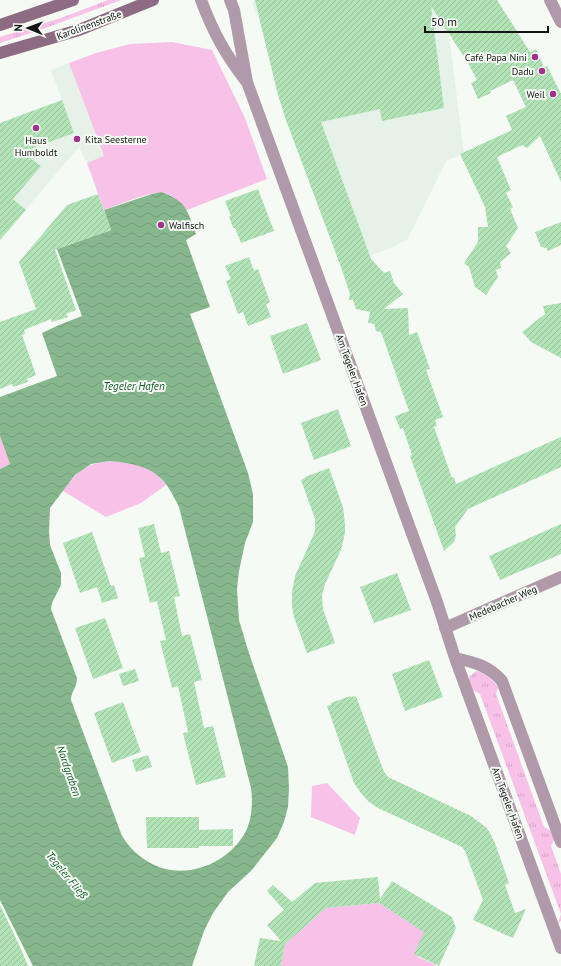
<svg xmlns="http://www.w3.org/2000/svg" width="561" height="966" viewBox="0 0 561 966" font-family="'PT Sans',sans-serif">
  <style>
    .built { fill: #e6f1e7 }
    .grass { fill: url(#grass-tufts) }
    .green { fill: #f7c1e8 }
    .water { fill: url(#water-waves); fill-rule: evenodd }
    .building { fill: url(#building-hatch) }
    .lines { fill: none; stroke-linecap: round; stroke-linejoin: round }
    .street { stroke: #b099a9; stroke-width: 12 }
    .secondary { stroke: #8d6b83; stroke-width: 12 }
    .poi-dot { fill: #a2308c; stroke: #f5faf5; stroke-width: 1.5 }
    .labels { text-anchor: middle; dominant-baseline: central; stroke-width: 4; stroke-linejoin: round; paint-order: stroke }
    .street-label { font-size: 10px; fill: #131513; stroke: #f5faf5 }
    .poi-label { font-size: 10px; fill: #131513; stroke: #f5faf5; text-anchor: end }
    .water-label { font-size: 11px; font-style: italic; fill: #115b26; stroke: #f5faf5 }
  </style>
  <defs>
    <pattern id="grass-tufts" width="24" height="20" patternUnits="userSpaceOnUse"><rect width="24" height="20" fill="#f7c1e8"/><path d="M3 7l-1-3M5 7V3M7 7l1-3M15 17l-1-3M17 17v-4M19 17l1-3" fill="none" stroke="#d3a5c6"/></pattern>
    <pattern id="water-waves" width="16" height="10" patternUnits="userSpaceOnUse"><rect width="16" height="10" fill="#87b88d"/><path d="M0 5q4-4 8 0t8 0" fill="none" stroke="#749d79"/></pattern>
    <pattern id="building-hatch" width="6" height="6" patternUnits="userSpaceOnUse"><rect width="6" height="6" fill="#b1e3b7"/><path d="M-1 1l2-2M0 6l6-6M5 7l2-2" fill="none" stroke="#97c29c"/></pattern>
  </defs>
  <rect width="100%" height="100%" fill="#f5faf5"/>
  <!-- built -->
  <path class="built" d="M255,0L445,3L464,153L446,161L408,239L395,246L341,267L286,120L278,95L257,11L255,12L252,1Z
    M69,63L104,157L87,163L79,147L20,216L0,199V160L74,132L51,70Z"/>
  <!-- grass -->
  <path class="grass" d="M108,0H121L40,30L0,43V37L61,18Z
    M476,671C484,672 493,680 498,687L496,694L544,827L551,831L554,840L551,846L561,874V921L558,923L561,914L480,694L473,690L469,680L470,676Z"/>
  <!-- green -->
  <path class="green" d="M172,42L212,50L245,118L267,179L187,210C180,202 173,194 162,193C150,191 116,206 104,210L87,163L104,156L69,63L96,53L130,44Z
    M0,436L10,464L0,469Z
    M109,461C125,462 142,463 155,473C159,476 163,481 166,485L141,503L106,517L63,491C78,471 83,465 109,461Z
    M327,783L360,818L355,835L311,817L312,786Z
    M379,903L412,924L429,930L415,951L418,957L434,964L436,966H281L285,944L326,908Z"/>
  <!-- water -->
  <path class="water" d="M161,192C187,201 187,210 196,234L186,240L210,307L190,314L248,473L253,494V522L245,543L239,571L237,589L239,620L248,650L288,767L289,788L288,807L284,822L277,838L251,871L228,892L213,913L204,931L192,966H33L0,900V469L10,464L0,436V397L57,376L42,333L59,325L82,316L57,249L111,230L104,210L152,194ZM109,461C131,463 152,466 166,484C171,491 175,499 179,507L251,788C253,802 252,818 246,831C230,861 192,879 159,867C143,861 131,850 122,836L71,700C71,691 77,688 77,678L51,609L52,603L61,585V573L50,545L49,531L50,508L75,475L91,464Z"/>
  <!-- building -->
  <path class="building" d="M255,0H497L530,52L536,49L544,67L547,66L561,94V182L540,136L527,148L522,145L497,157L511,190L506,193L513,207L510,209L518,228L506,246L511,253L500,262L501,268L496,270L498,277L486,295L475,287L469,267L464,263L478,242V227H488L485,207L460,154L512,130L506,116L526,107L513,80L490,91L491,93L478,99L471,83L477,80L468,63L431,6L444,108L382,121L380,109L321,122L371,259L384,273L390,271L394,283L403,294L384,309L408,308L409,335L417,332L430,369L426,370L443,417L435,420L437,426L434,427L452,478L454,477L456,484L561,437V467L468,509L455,527L456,536L454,542L444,551L410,456L412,455L403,428L400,429L395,416L409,411L381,332L376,331L374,324L368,323L370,312L356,309L353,300H349L350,294L341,267L286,120L278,95Z
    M62,100L74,133L22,152L41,166L13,199L26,210L0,240V123Z
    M258,189L274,231L241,243L235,228H233L229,216H231L225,201Z
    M98,194L111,230L55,250L76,310L66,314L68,317L52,322L51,319L24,330L25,334L22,335L36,375L27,379L28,382L13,387L12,384L0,389V322L36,309L19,262L67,205Z
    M561,222V245L548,251L546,248L541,247L535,232Z
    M249,257L254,271L258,269L270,302L266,304L271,317L248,326L243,312L238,314L226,281L231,279L225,266Z
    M561,303V358L531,342L522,332L545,314L543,306Z
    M307,323L321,360L283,374L270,336Z
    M338,409L351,446L314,460L301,423Z
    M329,468L343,507L345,524V533L341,550L325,584L322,595L323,609L335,643L307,653L294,617L292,606V592L295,576L313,536L315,531V519L301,480L305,478V477Z
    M154,524L161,553L169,551L180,596L174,597L182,636L190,634L202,680L194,682L204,728L213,726L226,777L196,785L183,733L188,732L178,686L172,688L160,641L166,640L157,601L150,603L139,558L145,557L138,528Z
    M561,524V554L500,580L489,556Z
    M92,532L111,586L114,585L118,598L102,603L97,587L80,593L63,543Z
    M397,573L411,610L374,623L360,587Z
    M105,618L123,668L93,679L75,628Z
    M429,660L443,697L405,711L392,674Z
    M135,669L139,681L123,686L119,674Z
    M350,696L351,697L356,696L384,772L388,777L471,816L487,828L495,843L509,883L505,885L515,913L526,909L513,938L473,920L483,900L465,851L462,847L378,808L369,802L360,792L354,783L327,706L331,705V703Z
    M123,702L141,752L112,763L94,713Z
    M148,755L152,767L136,772L132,760Z
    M146,817H199V830L233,829V846H199V848H147Z
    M378,877L380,899L392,881L452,917L456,928L439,966L414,954L424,932L379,903L326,908L285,944L281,966H254L260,938L281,941L267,925L284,910L267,891L273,885L292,902L315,883Z
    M0,905L21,949L28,966H0Z"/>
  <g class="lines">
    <!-- street -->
    <path class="street" d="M201,0C213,32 225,54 246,81
      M230,0L234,10L247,82L437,602L455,658L561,948
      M550,0L561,22
      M445,628L561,577
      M455,658C474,662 489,666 502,681L561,842"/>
    <!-- secondary -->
    <path class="secondary" d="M0,25L73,0
      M0,53L79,30L153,0"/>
  </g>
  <!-- markers -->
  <g class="poi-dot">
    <circle cx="535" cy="57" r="4"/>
    <circle cx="542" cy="71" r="4"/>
    <circle cx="553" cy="94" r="4"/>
    <circle cx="36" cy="128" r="4"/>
    <circle cx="77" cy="139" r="4"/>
    <circle cx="161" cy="225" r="4"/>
  </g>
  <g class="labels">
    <!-- street labels -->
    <g class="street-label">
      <text transform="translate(89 25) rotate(-20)">Karolinenstraße</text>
      <text transform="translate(352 370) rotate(70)">Am Tegeler Hafen</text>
      <text transform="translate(503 603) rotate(-24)">Medebacher Weg</text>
      <text transform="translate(508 803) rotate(70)">Am Tegeler Hafen</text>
    </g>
    <!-- poi labels -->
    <g class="poi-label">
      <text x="527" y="57">Café Papa Nini</text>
      <text x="534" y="71">Dadu</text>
      <text x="545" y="94">Weil</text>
      <text x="85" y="139" text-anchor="start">Kita Seesterne</text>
      <text x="36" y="140" text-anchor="middle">Haus<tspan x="36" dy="12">Humboldt</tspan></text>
      <text x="169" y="225" text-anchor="start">Walfisch</text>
    </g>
    <!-- water labels -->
    <g class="water-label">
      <text x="134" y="386">Tegeler Hafen</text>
      <text transform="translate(69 771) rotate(71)">Nordgraben</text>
      <text transform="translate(67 875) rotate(50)">Tegeler Fließ</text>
    </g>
  </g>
  <!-- north arrow -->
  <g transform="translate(28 28) rotate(271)" stroke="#f5faf5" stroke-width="3" paint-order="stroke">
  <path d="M0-3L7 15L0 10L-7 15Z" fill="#131513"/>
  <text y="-6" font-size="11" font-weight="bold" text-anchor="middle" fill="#131513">N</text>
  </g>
  <!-- scale -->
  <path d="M425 26v6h123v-6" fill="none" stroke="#131513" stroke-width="2"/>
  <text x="431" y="26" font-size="12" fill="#131513" stroke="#f5faf5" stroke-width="3" paint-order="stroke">50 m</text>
</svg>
